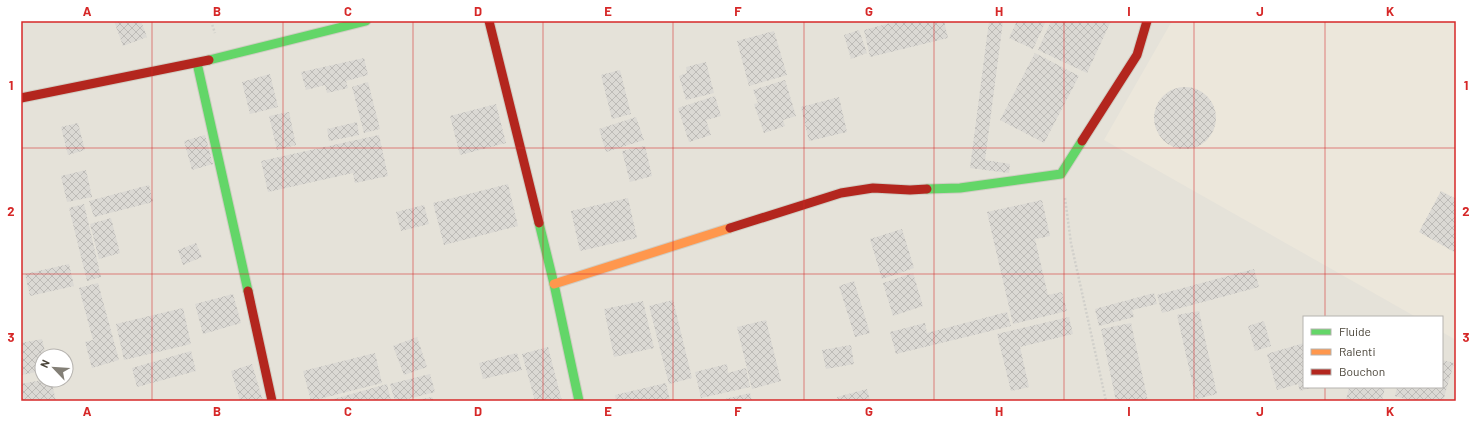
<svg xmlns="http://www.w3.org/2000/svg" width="1477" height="422" viewBox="0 0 1477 422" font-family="Barlow,sans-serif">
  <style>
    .residential { fill: #e5e2d9; fill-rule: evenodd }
    .education { fill: #ece7db }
    .building { fill: url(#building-cross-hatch) }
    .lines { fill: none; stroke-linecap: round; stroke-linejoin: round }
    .fast-casing { stroke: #d0cdc3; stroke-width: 11 }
    .slow-casing { stroke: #d0cdc3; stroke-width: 11 }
    .jam-casing { stroke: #d0cdc3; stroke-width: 11 }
    .path { stroke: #d1d0cb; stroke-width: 2.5; stroke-dasharray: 2 2; stroke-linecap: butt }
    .fast { stroke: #63d668; stroke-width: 9 }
    .slow { stroke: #ff974d; stroke-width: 9 }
    .jam { stroke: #b3261e; stroke-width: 9 }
    .grid { fill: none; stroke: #d62828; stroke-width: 1; stroke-opacity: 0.55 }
    .neatline { fill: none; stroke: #d62828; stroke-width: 1.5 }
    .grid-label { font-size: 13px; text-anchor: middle; font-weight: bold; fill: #d62828 }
  </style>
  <defs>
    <pattern id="building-cross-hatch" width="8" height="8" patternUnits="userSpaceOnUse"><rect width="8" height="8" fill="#dbd9d4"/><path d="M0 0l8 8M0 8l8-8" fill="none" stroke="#bdbbb7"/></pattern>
  </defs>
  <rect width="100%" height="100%" fill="#f1f0ec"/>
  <!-- residential -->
  <path class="residential" d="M21,21H1456V401H21ZM1304,317H1442V387H1304ZM42,356H66V380H42Z"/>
  <!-- education -->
  <path class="education" d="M1172,21H1456V340L1442,332V317H1416L1104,140Z"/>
  <!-- building -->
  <path class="building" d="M114,21H141L147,37L123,46Z
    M898,21H944L948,38L870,57L864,30Z
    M989,21H1003L985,160L1010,164L1009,173L970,168Z
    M1017,21H1046L1033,49L1009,38Z
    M1051,21H1111L1087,73L1038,50Z
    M859,30L867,53L851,59L844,35Z
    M774,31L787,75L749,86L737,41Z
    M1035,53L1079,76L1044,143L1000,120Z
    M364,58L368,75L346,81L348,88L327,93L325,85L306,90L301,72Z
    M706,62L714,93L686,100L679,76L687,73L686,67Z
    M620,70L631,114L612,119L601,75Z
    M270,74L278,107L250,114L242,82Z
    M785,80L796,116L783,120L785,126L764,133L754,104L758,103L753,90Z
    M368,82L380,129L364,133L352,87Z
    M1154 118a31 31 0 1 1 62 0a31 31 0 1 1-62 0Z
    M715,96L721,116L706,120L711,135L689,142L678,108Z
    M839,97L847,132L809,141L801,107Z
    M496,104L506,143L460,155L450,116Z
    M289,112L296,145L277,150L269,116Z
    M636,117L644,140L606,152L599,129Z
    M357,122L359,135L329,141L327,129Z
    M78,123L85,150L68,155L61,127Z
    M205,135L213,164L192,170L184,141Z
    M379,135L388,176L355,183L353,173L268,192L261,161Z
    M645,146L652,176L630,182L622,151Z
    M86,170L92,197L67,202L61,176Z
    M508,184L518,226L444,245L433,203Z
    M149,185L153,202L94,217L89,201Z
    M1441,191L1456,199V253L1419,232Z
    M628,198L637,238L580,251L571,211Z
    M1042,200L1050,236L1035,239L1048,295L1062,292L1067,311L1013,324L987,212Z
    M84,204L101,277L87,281L69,208Z
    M424,205L429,224L401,231L396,212Z
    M111,218L120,253L99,259L90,224Z
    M902,229L914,268L882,279L870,239Z
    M196,243L202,257L183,265L178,250Z
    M69,264L74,286L30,296L25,274Z
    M1254,269L1259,287L1162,313L1157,295Z
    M913,273L923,306L893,316L883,283Z
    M854,281L870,333L855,337L839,286Z
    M98,283L119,360L92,368L85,342L93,340L79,288Z
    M1154,293L1157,304L1132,310L1134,317L1099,326L1095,309Z
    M233,294L241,323L203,334L195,304Z
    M673,300L692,378L669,384L649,306Z
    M643,301L654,348L614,357L604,309Z
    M183,308L191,344L124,360L116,324Z
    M1199,311L1217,394L1196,399L1177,315Z
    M1007,312L1011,326L896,354L890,332L925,323L927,333Z
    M1069,317L1073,334L1020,347L1029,387L1011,391L997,334Z
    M766,320L781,381L752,389L737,327Z
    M1264,321L1271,346L1255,351L1248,326Z
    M1131,323L1148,401H1116L1101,329Z
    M417,337L427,367L404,375L393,346Z
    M42,339L46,356H42V371L21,375V343Z
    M1304,343V387H1313L1300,391L1298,384L1277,390L1267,354Z
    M851,345L854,364L826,369L822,350Z
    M548,347L562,401H535L522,354Z
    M191,351L196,371L137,387L132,368Z
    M375,353L382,383L311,401L303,371Z
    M517,353L522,370L483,379L479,363Z
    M1442,360L1454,363L1443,401H1412L1395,396L1397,387H1442Z
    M252,364L263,401H240L231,371Z
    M727,364L728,373L746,368L750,387L701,398L695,372Z
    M430,374L435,392L400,401H395L390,384Z
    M42,380H51L56,401H21V384Z
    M666,383L670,401H616L615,395Z
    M387,384L391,401H327Z
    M1349,387H1385L1382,401H1346Z
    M867,389L870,401H838L837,397Z
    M750,393L752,401H721V400Z
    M432,397L434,401H417V400Z"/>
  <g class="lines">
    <!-- fast casing -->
    <g class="fast-casing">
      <path id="fast" d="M209,60L366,21
        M197,63L248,291
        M927,189L960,188L1061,174L1082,141
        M539,223L554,284L579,401"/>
    </g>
    <!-- slow casing -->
    <g class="slow-casing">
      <path id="slow" d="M554,284L730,228"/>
    </g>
    <!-- jam casing -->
    <g class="jam-casing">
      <path id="jam" d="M489,21L539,223
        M21,98L209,60
        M1082,141L1137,55L1147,21
        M730,228L841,193L873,188L910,190L927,189
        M248,291L272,401"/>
    </g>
    <!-- path -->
    <path class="path" d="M211,21L215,33
      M1065,198L1071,243L1106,401"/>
    <!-- fast -->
    <use href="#fast" class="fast"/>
    <!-- slow -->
    <use href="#slow" class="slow"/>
    <!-- jam -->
    <use href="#jam" class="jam"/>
  </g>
  <!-- grid -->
  <path class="grid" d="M152,21V401M283,21V401M413,21V401M543,21V401M673,21V401M804,21V401M934,21V401M1064,21V401M1194,21V401M1325,21V317M21,148H1456M21,274H1456M1325,387V401"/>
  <!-- border -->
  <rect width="1477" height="422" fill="none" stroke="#ffffff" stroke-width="44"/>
  <!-- legend -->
  <rect x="1303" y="316" width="140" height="72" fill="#ffffff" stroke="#b6b3af"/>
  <rect x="1311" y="329" width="20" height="6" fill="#63d668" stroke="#b6b3af"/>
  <text x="1339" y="336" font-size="12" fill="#484237">Fluide</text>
  <rect x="1311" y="349" width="20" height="6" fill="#ff974d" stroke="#b6b3af"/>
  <text x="1339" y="356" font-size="12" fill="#484237">Ralenti</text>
  <rect x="1311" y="369" width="20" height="6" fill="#b3261e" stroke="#b6b3af"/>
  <text x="1339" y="376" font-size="12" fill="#484237">Bouchon</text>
  <!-- north arrow -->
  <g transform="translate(54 368) rotate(295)"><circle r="19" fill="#ffffff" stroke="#b6b3af"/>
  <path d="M0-3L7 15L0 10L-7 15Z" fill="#837f76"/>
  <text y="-6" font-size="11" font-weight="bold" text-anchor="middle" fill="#484237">N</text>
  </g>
  <rect x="22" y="22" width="1433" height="378" class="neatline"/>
  <g class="grid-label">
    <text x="87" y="16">A</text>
    <text x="217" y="16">B</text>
    <text x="348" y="16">C</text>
    <text x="478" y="16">D</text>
    <text x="608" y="16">E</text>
    <text x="738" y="16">F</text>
    <text x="869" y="16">G</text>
    <text x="999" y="16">H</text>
    <text x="1129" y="16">I</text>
    <text x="1260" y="16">J</text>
    <text x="1390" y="16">K</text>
    <text x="11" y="90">1</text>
    <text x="1466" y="90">1</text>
    <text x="11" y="216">2</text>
    <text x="1466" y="216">2</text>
    <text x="11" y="342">3</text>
    <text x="1466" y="342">3</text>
    <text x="87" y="416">A</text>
    <text x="217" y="416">B</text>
    <text x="348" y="416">C</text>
    <text x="478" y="416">D</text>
    <text x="608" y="416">E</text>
    <text x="738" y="416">F</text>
    <text x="869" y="416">G</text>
    <text x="999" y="416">H</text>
    <text x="1129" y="416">I</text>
    <text x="1260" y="416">J</text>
    <text x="1390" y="416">K</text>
  </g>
</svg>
